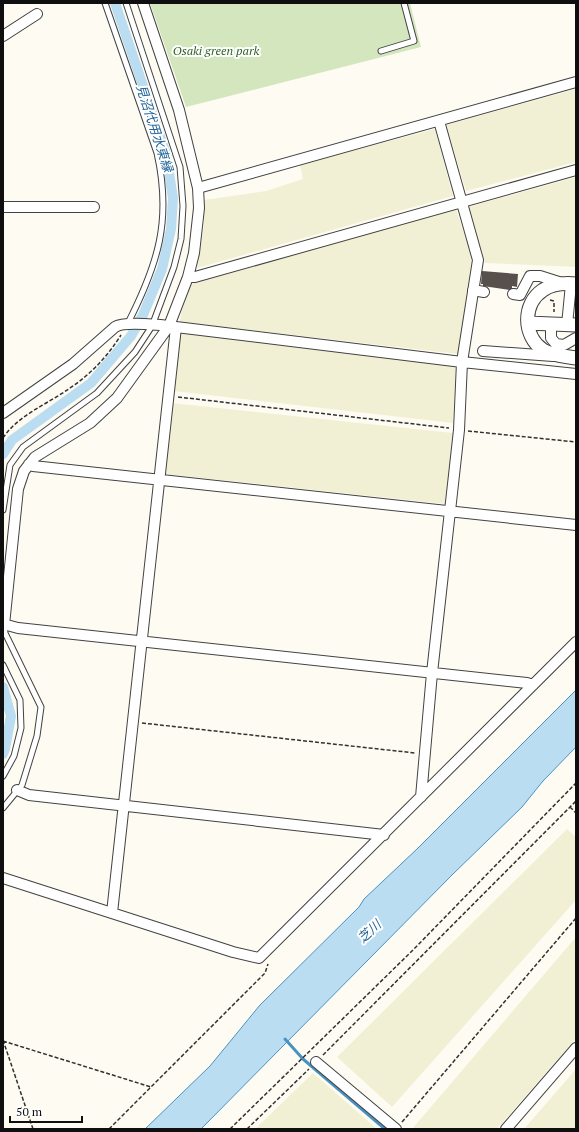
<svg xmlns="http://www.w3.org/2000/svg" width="579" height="1132" viewBox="0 0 579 1132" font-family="'PT Serif','Noto Sans JP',serif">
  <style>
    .farmland { fill: #f2f0d4 }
    .green { fill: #d3e6be }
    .water { fill: #bbddf1; stroke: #4892c3 }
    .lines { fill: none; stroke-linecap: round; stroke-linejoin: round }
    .stream { stroke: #4892c3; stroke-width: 3 }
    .canal { stroke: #bbddf1; stroke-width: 10 }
    .building { fill: #57504c }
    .service-casing { stroke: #424242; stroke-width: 7 }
    .minor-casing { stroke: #424242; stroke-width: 12 }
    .tertiary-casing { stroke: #424242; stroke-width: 15 }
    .path { stroke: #313131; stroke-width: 1.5; stroke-dasharray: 4 2; stroke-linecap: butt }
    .service { stroke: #fff; stroke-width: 5 }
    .minor { stroke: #fff; stroke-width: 10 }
    .tertiary { stroke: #fff; stroke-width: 13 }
    .labels { text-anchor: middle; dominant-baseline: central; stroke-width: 4; stroke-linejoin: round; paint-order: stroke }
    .park-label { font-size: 12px; font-style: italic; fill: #316224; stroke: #fff }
    .water-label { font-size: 13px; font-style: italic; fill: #226498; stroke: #fff }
  </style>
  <rect width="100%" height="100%" fill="#fefcf2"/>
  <!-- farmland -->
  <path class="farmland" d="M576,89V162L466,191L446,125Z
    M435,129L453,196L197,268L204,225V200L266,191L303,179L300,165Z
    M576,177V267L485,263L468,207Z
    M456,209L472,257L458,354L180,322L181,313L191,284Z
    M182,333L456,365L453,423L173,391L179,337Z
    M172,403L453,433L445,504L164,474Z
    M567,829L576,837V900L392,1107L337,1057Z
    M576,937V1038L497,1129H412Z
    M576,1069V1129H524Z
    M313,1073L377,1129H255Z"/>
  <!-- green -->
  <path class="green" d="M150,3H410L421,47L186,107Z"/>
  <!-- water -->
  <path class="water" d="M576,690V747L543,781L522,807L452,875L201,1129H145L210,1066L260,1005L359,907L364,899L418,848Z"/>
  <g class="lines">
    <!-- stream -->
    <path class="stream" d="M285,1039L303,1059L385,1129"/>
    <!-- canal -->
    <path class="canal" d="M3,454L12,440L91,383L131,336L143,315L162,269L171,229L173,198L166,154L115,3
      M3,687L11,716L5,749L3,754"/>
  </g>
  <!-- building -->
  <path class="building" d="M482,271L518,274L517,287L512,286V288L517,289L516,291L483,286V284H481Z"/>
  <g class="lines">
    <!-- service casing -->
    <g class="service-casing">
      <path id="service" d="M105,3L157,153C172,220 158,264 128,323
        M381,51L414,41L404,3
        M3,510L10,465L23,447L97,393L135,352L152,326L174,267L181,239L183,206L180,167L126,3
        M3,665L20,700L21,728L14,756L3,776
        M3,808L22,785L37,736L41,707L5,633L4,625"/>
    </g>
    <!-- minor casing -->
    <g class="minor-casing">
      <path id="minor" d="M143,3L179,110L198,188
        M3,36L37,14
        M3,207H94
        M188,277H195L576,170
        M473,290L484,292
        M513,294L520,295L530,276H540L562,283
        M551,324V338L556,344L564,345L576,338
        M567,325L571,284
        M483,351L553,356
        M3,413L73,364L115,327C124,321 163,325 176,327L462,362L576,374
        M29,464L33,466L576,525
        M3,624L18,628L527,683L533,685
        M4,625L18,489L24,471L35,457L90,423L117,398L169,326L188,277L194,253L199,208L198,188L576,82
        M17,790L29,795L384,835
        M421,797L432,673L459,430L462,362L478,260L439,121
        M3,878L233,952L259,958L576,642
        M112,913L176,327
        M316,1062L396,1129
        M506,1129L576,1048"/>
    </g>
    <!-- tertiary casing -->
    <g class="tertiary-casing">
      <path id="tertiary" d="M576,284C565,283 553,283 543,290C522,304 523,336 543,350C553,356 565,356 576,358
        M528,323L576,325"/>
    </g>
    <!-- path -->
    <path class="path" d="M550,300L554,301V312
      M178,397L449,428
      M468,431L576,442
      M3,438C18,415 48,404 70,388C91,374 107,357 121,335
      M3,723V724
      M142,723L415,753
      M570,807L576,813
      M3,1040L33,1129
      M3,1041L151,1087
      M323,1055L576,801
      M402,1122L576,918
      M109,1129L265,973L268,964
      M230,1129L413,950L576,783
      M247,1129L309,1069"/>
    <!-- service -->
    <use href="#service" class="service"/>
    <!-- minor -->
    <use href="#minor" class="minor"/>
    <!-- tertiary -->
    <use href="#tertiary" class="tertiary"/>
  </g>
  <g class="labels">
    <!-- park labels -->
    <g class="park-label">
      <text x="216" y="50">Osaki green park</text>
    </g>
    <!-- water labels -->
    <g class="water-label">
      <text transform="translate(155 128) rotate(72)">見沼代用水東縁</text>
      <text transform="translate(369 931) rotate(-42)">芝川</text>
    </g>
  </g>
  <!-- border -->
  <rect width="579" height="1132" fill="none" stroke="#0f0f0f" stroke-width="8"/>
  <!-- scale -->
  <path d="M10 1116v6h72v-6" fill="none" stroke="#0f0f0f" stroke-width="2"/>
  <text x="16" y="1116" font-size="12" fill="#0f0f0f" stroke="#ffffff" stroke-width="3" paint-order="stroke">50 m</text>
</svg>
